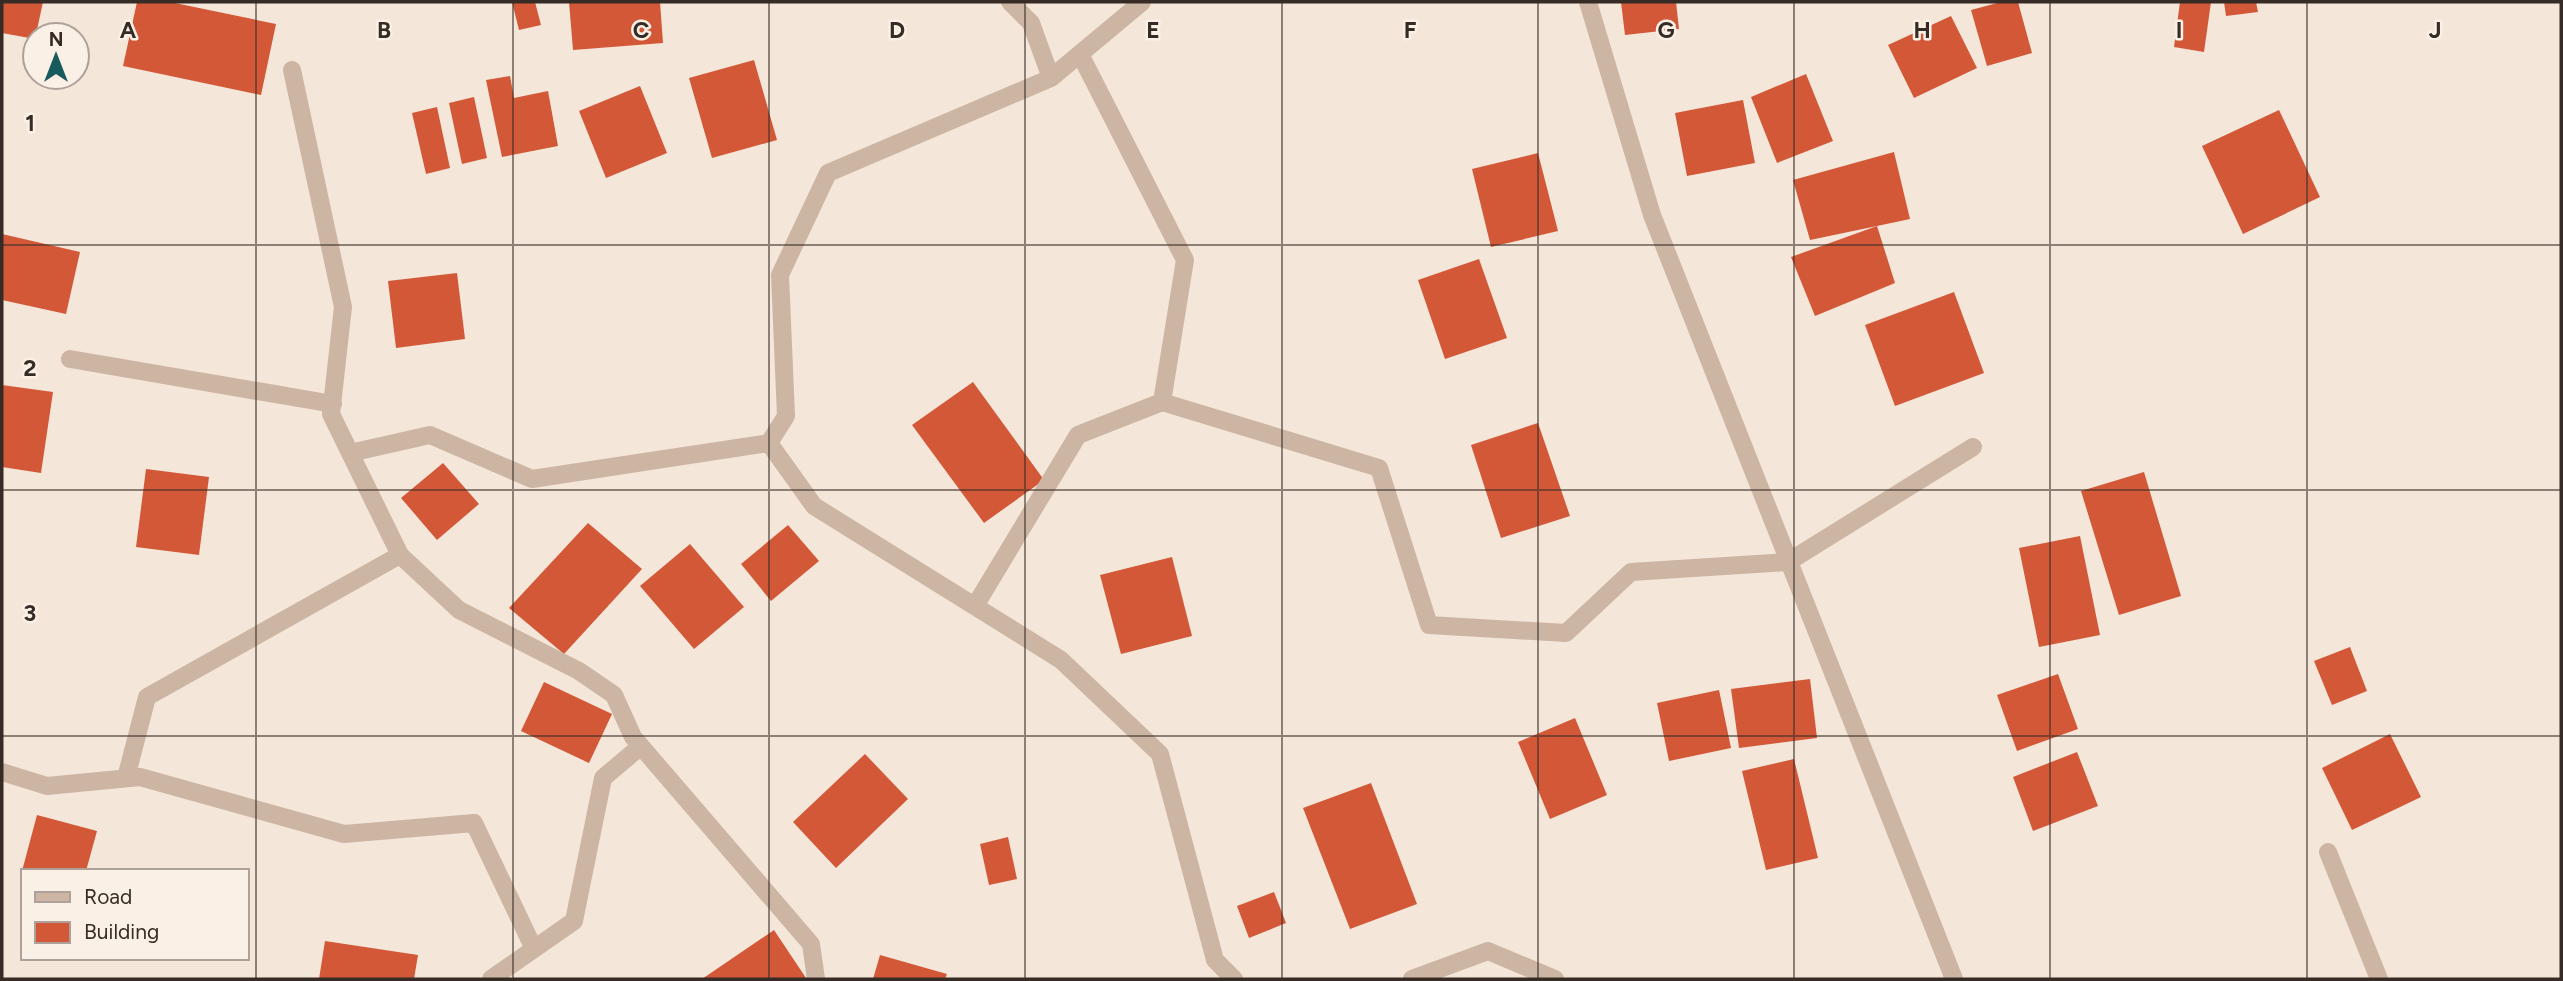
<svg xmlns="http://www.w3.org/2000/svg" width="2563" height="981" viewBox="0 0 2563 981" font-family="Figtree,sans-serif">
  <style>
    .building { fill: #d25838 }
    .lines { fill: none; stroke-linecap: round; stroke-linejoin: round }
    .street { stroke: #cdb5a3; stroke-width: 18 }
    .grid { fill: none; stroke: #372b26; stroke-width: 2; stroke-opacity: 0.55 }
    .grid-label { font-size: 23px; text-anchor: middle; font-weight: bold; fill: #372b26; stroke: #fbf0e5; stroke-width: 5; stroke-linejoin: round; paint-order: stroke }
  </style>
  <rect width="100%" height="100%" fill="#f4e6d8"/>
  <!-- building -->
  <path class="building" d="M2,2H43L35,39L2,33Z
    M137,2H170L276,24L261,95L123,66Z
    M512,2H535L541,25L519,30Z
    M569,2H660L663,43L573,50Z
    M1621,2H1676L1679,29L1625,35Z
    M2001,2H2018L2032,53L1987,66L1971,10Z
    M2180,2H2211L2204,52L2174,47Z
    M2224,2H2256L2258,12L2226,16Z
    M1951,16L1977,68L1914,98L1888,45Z
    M754,60L777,140L712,158L689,78Z
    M1806,74L1833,141L1777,163L1751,97Z
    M510,76L514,98L548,91L558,146L502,157L486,80Z
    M640,86L667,153L606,178L579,111Z
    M474,97L487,158L462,164L449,103Z
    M1743,100L1755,163L1687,176L1675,113Z
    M437,107L450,168L426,174L412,113Z
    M2279,110L2320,197L2243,234L2202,146Z
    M1894,152L1910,219L1877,226L1895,283L1815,316L1791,257L1877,226L1810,240L1793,180Z
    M1538,153L1558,231L1491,247L1472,169Z
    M2,234L80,252L66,314L2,300Z
    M1479,259L1507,338L1445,359L1418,280Z
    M457,273L465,339L396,348L388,281Z
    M1954,292L1984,373L1895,406L1865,325Z
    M973,382L1044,480L984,523L912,425Z
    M2,385L53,392L41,473L2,467Z
    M1538,423L1570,516L1501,538L1471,445Z
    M443,463L479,504L437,540L401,498Z
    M146,469L209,477L199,555L136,547Z
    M2144,472L2181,596L2119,615L2081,491Z
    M588,523L642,569L564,654L509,608Z
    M788,525L819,561L771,601L741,564Z
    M2080,536L2100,635L2039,647L2019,548Z
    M690,544L744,607L694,649L640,586Z
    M1172,557L1192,636L1121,654L1100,575Z
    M2350,647L2367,691L2332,705L2314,661Z
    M2058,674L2078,729L2017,751L1997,695Z
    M1810,679L1817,738L1739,748L1731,689Z
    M544,682L612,714L589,763L521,731Z
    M1719,690L1731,748L1669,761L1657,703Z
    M1575,718L1607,795L1550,819L1518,742Z
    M2390,734L2421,797L2352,830L2322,768Z
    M2077,752L2098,806L2033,831L2013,777Z
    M865,754L908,799L836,868L793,822Z
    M1794,759L1818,858L1766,870L1742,771Z
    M1371,783L1417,904L1350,929L1303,808Z
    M37,815L97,831L86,871H22Z
    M1008,837L1017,879L989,885L980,844Z
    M1274,892L1286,923L1249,938L1237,906Z
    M774,930L806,978L702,979Z
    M325,941L418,955L414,979H319Z
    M880,955L947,974L945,979H873Z"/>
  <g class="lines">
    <!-- street -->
    <path class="street" d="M1010,2L1031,23L1051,78
      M1588,2L1652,215L1954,979
      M292,70L343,307L331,414L400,555L459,610L579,671L614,695L633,737L811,944L816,979
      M70,359L333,404
      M1162,402L1379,468L1429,625L1566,633L1631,572L1788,562L1973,447
      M769,443L786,416L780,275L828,173L1051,78L1142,2
      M350,453L430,435L532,479L769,443L814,506L1061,660L1160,754L1215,960L1234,979
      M975,606L1078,435L1162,402L1185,260L1080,54
      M2,772L47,786L140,777L344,834L474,823L534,949
      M126,778L147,697L400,555
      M2328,852L2379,979
      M491,979L574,921L603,778L641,746
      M1412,979L1488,951L1555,979"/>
  </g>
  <!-- grid -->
  <path class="grid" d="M256,2V979M513,2V979M769,2V979M1025,2V979M1282,2V979M1538,2V979M1794,2V979M2050,2V979M2307,2V979M2,245H2561M2,490H2561M2,736H2561"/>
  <g class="grid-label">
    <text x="128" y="38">A</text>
    <text x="384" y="38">B</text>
    <text x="641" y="38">C</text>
    <text x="897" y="38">D</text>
    <text x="1153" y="38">E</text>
    <text x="1410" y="38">F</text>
    <text x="1666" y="38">G</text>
    <text x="1922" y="38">H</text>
    <text x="2179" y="38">I</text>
    <text x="2435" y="38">J</text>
    <text x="30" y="131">1</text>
    <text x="30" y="376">2</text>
    <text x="30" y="621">3</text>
  </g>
  <!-- border -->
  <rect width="2563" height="981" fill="none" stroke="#372b26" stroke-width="7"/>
  <!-- legend -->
  <rect x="21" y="869" width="228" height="91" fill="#fbf0e5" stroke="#ada199" stroke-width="2"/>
  <rect x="35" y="892" width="35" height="10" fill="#cdb5a3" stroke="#ada199" stroke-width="2"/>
  <text x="84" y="904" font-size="21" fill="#372b26">Road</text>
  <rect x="35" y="922" width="35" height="21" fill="#d25838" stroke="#ada199" stroke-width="2"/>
  <text x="84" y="939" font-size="21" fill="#372b26">Building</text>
  <!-- north arrow -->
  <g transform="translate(56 56)"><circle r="33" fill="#fbf0e5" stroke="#ada199" stroke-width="2"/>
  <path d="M0-5L12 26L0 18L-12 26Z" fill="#175b5d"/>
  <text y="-10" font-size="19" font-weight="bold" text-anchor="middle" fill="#372b26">N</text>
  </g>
</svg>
